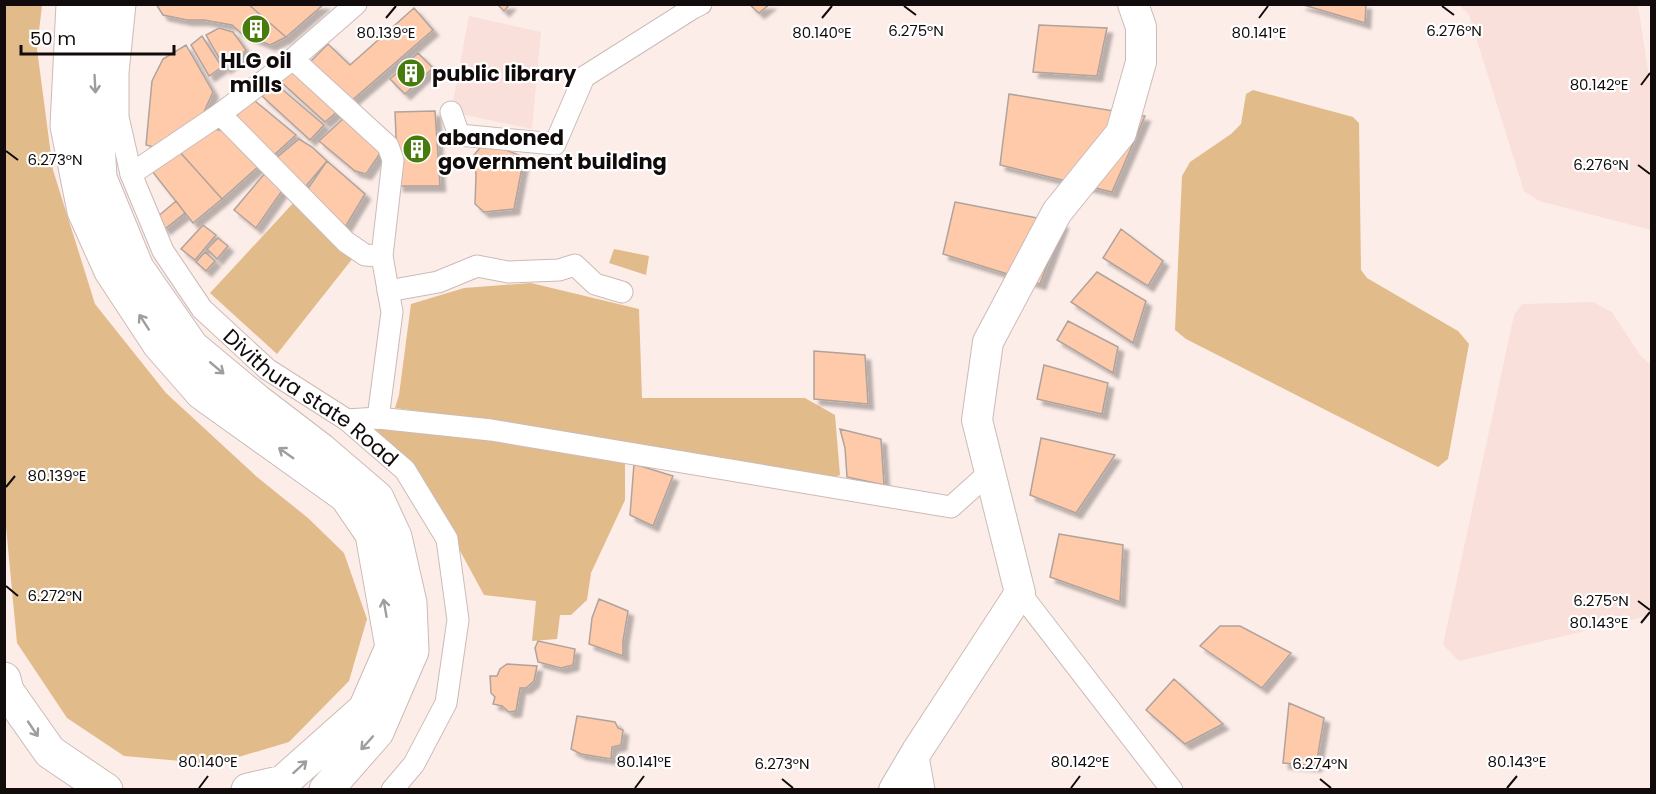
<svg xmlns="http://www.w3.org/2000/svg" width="1656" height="794" viewBox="0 0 1656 794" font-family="Poppins,sans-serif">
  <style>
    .built { fill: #f9e0db }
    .green { fill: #e1bb8a }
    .building { fill: #ffcaaa; stroke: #b0a39c; stroke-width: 1.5; filter: url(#shadow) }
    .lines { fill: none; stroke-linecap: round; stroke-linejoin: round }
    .street-casing { stroke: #cbbbb8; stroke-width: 23 }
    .secondary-casing { stroke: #cbbbb8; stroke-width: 32 }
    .highway-casing { stroke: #cbbbb8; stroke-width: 35 }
    .street { stroke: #fff; stroke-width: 21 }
    .secondary { stroke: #fff; stroke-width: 30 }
    .highway { stroke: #fff; stroke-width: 33 }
    .oneway { stroke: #a09e9d }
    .ticks { fill: none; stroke: #110c0b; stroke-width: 2 }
    .labels { text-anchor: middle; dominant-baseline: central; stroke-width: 4.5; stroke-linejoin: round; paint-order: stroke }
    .poi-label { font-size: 21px; font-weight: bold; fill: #110c0b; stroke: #fff; text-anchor: start }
    .street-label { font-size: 21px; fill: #110c0b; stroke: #fff }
    .ticks-label { font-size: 15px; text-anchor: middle; fill: #110c0b; stroke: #fff; stroke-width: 4.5; stroke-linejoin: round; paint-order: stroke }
  </style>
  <defs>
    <filter id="shadow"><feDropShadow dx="5.5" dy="5.5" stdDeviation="1.5" flood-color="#0004"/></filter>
  </defs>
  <rect width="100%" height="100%" fill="#fdede9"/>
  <!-- built -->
  <path class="built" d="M1455,5H1638L1651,91V230L1539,201L1524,191L1469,15L1460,6Z
    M469,16L541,32L532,129L451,112Z
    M1593,302L1612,312L1640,355L1651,365V615L1459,661L1443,645L1514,315L1522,304Z"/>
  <!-- green -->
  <path class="green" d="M4,5H42L37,49L53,170L95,304L166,393L257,477L308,518L344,553L367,619L349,681L289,742L215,764L124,756L67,718L17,643L4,506Z
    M1253,90L1353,117L1359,123L1361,270L1367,278L1458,331L1469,344L1448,459L1438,467L1186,339L1175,330L1182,176L1190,162L1231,134L1241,124L1246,94Z
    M296,200L353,258L277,354L210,293Z
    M614,249L649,256L646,275L609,263Z
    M531,283L639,309L642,398H805L835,415L840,475L832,478L486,420L395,408L399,395L411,304L464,288Z
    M347,420L408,421L625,459V500L591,573L587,600L571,615H560L557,639L532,641L536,601L484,595L440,514Z"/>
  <!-- building -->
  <path class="building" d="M156,4H248L286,37L270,45L241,33L232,25L204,20H187L163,15Z
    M248,4H324L286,37Z
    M497,4H510L504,11Z
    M749,4H770L759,13Z
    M1300,4H1366L1365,23Z
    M414,8L433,30L350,102L309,63L328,44L350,65Z
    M1039,25L1107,28L1097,76L1033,72Z
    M219,28L233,32L246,50L235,61L225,68L206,35Z
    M202,36L222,67L209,76L191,45Z
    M186,45L213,92L203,114L161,149L146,145L152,81L163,59Z
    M418,53L433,68L405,94L390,79Z
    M289,73L300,74L339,110L325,122L280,81Z
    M276,84L324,125L310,140L262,96Z
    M1009,94L1145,116L1112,192L1000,165Z
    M255,101L296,135L274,155L232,121L242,109Z
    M435,111L440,186H398L395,112Z
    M345,117L381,152L366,174L355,171L319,141Z
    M210,128L228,132L260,165L222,199L179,151Z
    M299,139L312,147L327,161L306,186L298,185L275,159Z
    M485,142L524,157L514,209L484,212L475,204L476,175L474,155Z
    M179,151L222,199L193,223L152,171Z
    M327,161L365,194L344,229L302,197Z
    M265,173L284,188L256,228L234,210Z
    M176,201L185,213L165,229L156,218Z
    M955,202L1063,223L1040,284L943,254Z
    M203,225L216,235L195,260L181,249Z
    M1121,229L1163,261L1148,286L1103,258Z
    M218,238L228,246L217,259L207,249Z
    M205,252L215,261L206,271L196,262Z
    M1097,272L1146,301L1133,343L1071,302Z
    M1068,321L1118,347L1113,373L1057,340Z
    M814,351L865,355L868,404L814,399Z
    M1044,365L1108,383L1102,414L1037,399Z
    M840,429L881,439L884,485L847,477L845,448Z
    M1041,438L1115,455L1076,513L1030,495Z
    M634,464L673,476L653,526L630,515Z
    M1059,534L1123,545L1120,602L1050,577Z
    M599,599L628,611L623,641V656L589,644L592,618Z
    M1220,626H1240L1291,653L1262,688L1200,646Z
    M538,641L575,649L573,665L561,668L538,662L535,648Z
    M507,664L537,666L534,681L526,688H520L516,711L509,712L502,706L493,704L495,697L491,693L490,676H497L500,669Z
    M1174,679L1223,724L1185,744L1146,710Z
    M1289,703L1324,718L1316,766L1283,763Z
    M577,716L615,722L618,728L623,730L621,745L612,747L611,759L581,754L571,749Z"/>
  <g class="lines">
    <!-- street casing -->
    <g class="street-casing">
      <g id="street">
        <path id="s1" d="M125,4L118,73V117L131,174L163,251L202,309L267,369L347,420L405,470L447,539L458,620L446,703L414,764L392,790"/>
        <path d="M293,59L388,146L393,160L382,256L392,312L378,418"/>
        <path d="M451,112L459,135L555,144L584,77L693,8L701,4"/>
        <path d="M220,114L346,242L365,255L382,256"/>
        <path d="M131,174L220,114L293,59L356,4"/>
        <path d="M388,291L438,282L477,266L508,272L559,270L575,265L595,284L622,292"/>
        <path d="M347,420L378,418L491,430L951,507L991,471"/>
        <path d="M1020,593L1172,790"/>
        <path d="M917,751L924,790"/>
      </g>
    </g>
    <!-- secondary casing -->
    <g class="secondary-casing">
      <path id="secondary" d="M894,790L917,751L1020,593L977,420L988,342L1057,212L1121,133L1141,62V27L1133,4"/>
    </g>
    <!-- highway casing -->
    <g class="highway-casing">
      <path id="highway" d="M73,4L67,126L84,211L111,271L159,344L202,393L346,496L372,534L392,647L365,709L283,782L248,790
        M102,4L94,72L100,178L137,268L192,347L257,401L321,450L377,498L395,537L410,603L412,651L377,732L326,790
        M4,679L7,691L50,752L106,790"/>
    </g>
    <!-- street -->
    <use href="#street" class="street"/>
    <!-- secondary -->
    <use href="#secondary" class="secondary"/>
    <!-- highway -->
    <use href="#highway" class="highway"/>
  </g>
  <!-- one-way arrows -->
  <defs><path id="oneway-shaft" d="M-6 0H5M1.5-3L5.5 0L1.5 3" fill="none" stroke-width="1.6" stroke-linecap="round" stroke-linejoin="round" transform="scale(1.5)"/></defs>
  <g class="oneway">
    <use href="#oneway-shaft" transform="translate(95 84) rotate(87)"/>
    <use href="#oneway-shaft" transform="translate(144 322) rotate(-123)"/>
    <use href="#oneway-shaft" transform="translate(217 368) rotate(40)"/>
    <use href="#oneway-shaft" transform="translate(286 453) rotate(-145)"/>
    <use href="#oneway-shaft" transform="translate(385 608) rotate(-100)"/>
    <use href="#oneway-shaft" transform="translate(33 729) rotate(56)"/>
    <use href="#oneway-shaft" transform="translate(367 743) rotate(132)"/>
    <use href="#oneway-shaft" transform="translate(300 767) rotate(-42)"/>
  </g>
  <!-- ticks -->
  <path class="ticks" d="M904,6L916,15M1442,6L1454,15M386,18L396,6M822,18L832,6M1259,18L1268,6M1641,85L1650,73M6,151L18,160M1638,165L1650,174M6,487L15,476M6,586L18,596M1638,601L1650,610M1641,623L1650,612M782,779L793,788M1320,779L1331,788M199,788L208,776M635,788L644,776M1071,788L1080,776M1507,788L1517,776"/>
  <!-- icons -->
  <defs>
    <g id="building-disc" transform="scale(1.5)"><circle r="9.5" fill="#477c0d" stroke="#fff"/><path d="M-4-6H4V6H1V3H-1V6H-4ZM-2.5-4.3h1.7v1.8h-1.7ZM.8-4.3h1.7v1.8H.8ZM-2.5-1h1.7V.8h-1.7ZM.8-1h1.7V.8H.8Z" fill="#fff"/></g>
  </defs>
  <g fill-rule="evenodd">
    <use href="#building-disc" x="256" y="29"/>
    <use href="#building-disc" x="411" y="73"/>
    <use href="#building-disc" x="417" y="149"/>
  </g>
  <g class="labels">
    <!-- poi labels -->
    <g class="poi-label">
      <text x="256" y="60" text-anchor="middle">HLG oil<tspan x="256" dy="24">mills</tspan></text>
      <text x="432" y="73">public library</text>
      <text x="438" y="137">abandoned<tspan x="438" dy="24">government building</tspan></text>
    </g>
    <!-- street labels -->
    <g class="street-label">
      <text stroke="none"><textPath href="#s1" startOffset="466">Divithura state Road</textPath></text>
    </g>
  </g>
  <g class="ticks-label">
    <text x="916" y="36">6.275°N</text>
    <text x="1454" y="36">6.276°N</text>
    <text x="386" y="38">80.139°E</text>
    <text x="822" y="38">80.140°E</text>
    <text x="1259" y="38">80.141°E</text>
    <text x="1599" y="90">80.142°E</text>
    <text x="55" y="165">6.273°N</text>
    <text x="1601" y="170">6.276°N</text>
    <text x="57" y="481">80.139°E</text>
    <text x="55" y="601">6.272°N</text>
    <text x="1601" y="606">6.275°N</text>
    <text x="1599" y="628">80.143°E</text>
    <text x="208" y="767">80.140°E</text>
    <text x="644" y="767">80.141°E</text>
    <text x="1080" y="767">80.142°E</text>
    <text x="1517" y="767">80.143°E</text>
    <text x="782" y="769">6.273°N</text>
    <text x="1320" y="769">6.274°N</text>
  </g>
  <!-- border -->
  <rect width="1656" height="794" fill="none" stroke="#110c0b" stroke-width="12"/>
  <!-- scale -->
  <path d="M21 45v9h153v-9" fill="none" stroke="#110c0b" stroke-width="3"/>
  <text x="30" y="45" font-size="18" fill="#110c0b" stroke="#ffffff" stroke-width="4.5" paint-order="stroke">50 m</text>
</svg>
